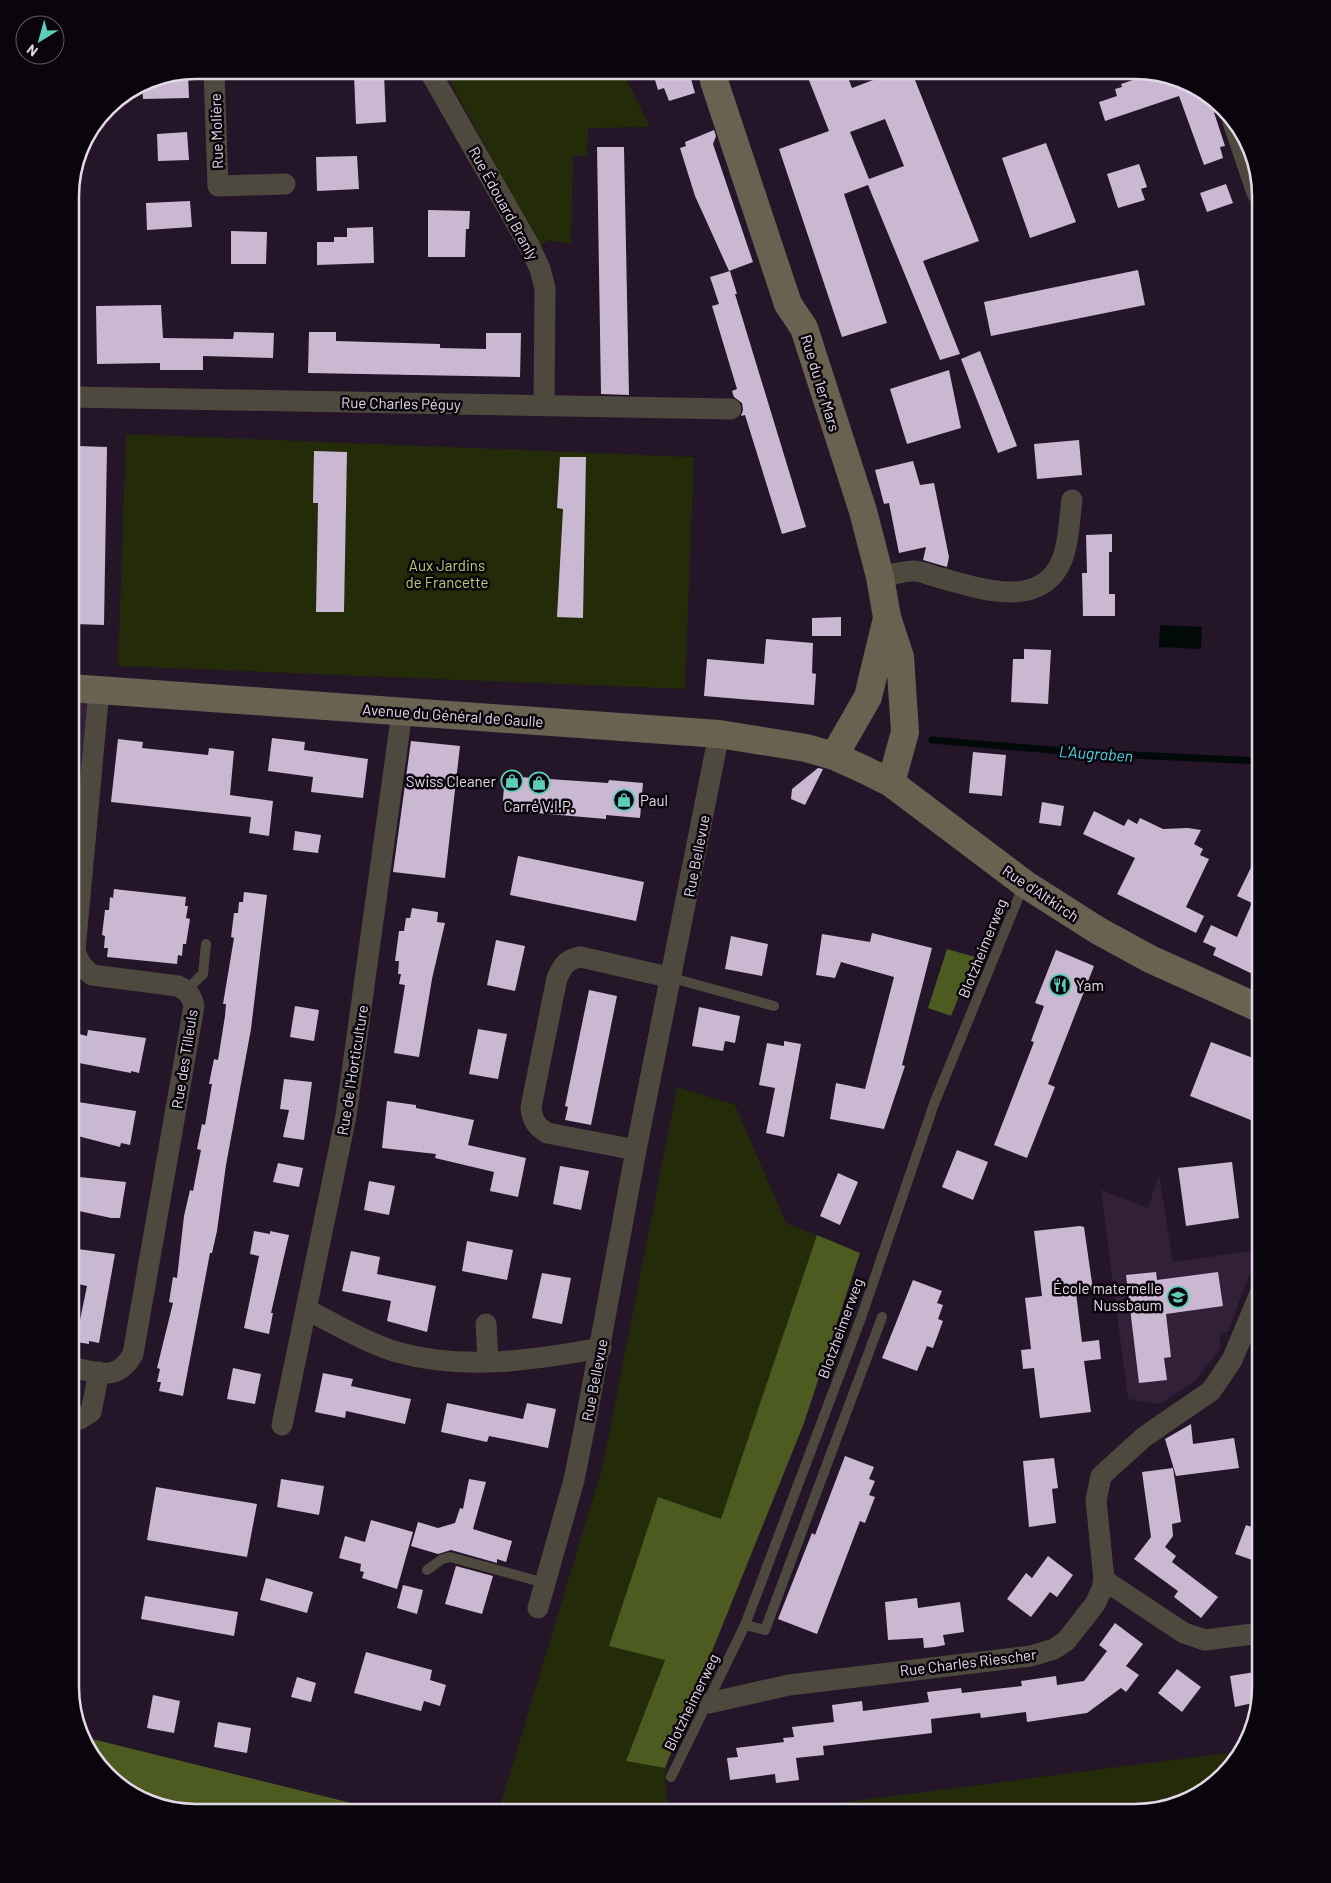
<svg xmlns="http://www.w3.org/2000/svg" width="1331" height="1883" viewBox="0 0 1331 1883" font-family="Barlow,sans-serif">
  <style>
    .built { fill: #322038 }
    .green { fill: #232b09 }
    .forest { fill: #4d5b20 }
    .water { fill: #010909 }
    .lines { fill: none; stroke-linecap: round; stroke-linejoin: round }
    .stream { stroke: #010909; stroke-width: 7 }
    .building { fill: #cab7d1; fill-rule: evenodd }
    .lane { stroke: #4e493e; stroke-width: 10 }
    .street { stroke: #4e493e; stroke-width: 21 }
    .secondary { stroke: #6a6251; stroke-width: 28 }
    .labels { text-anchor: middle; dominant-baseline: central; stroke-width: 5; stroke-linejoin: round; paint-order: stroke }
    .street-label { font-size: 15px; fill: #e3d9e6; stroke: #0a050c }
    .park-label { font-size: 15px; fill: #b6cd77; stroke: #0a050c }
    .poi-label { font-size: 15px; fill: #e3d9e6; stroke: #0a050c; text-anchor: end }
    .water-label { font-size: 16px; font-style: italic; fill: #4ed4de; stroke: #0a050c }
    .rim { fill: none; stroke: #e3d9e6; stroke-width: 2.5 }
  </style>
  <rect width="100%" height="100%" fill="#241529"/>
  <!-- built -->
  <path class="built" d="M70,698L93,700L70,874Z
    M1159,1174L1173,1262L1258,1250L1228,1332L1220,1333V1349L1197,1379L1160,1404L1128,1399L1101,1190L1148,1208Z"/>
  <!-- green -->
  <path class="green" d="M444,70H622L650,127L588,128L587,156H573L571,244L548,240L540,247Z
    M126,434L694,457L685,689L118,666Z
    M677,1087L735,1105L786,1223L817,1235L721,1520L609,1646L665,1659L626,1761L665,1768L668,1813H498L603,1465Z
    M1243,1751L1198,1796L1135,1813H760Z"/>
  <!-- forest -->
  <path class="forest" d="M947,949L975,957L951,1016L928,1008Z
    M817,1235L860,1253L804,1423L665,1768L626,1761L665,1660L609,1646L658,1497L721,1519Z
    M84,1737L392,1813H188L133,1796L87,1750Z"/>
  <!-- water -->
  <path class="water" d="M1160,625L1202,627L1201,649L1159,647Z"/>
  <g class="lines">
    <!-- stream -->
    <path class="stream" d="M932,740L1088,753L1261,761"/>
  </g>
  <!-- building -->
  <path class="building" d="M652,70H698V76L691,79L695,93L669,101L664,88L658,90Z
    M805,70H845L852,88L889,74L888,70H911L979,241L923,261L960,354L940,360L868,185L844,194L887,323L842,337L779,149L829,131ZM885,119L904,166L869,179L850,132Z
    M188,72L189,98L143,99L142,84L148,79Z
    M384,73L386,122L356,124L354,74Z
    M1151,74L1198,87L1209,97L1225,146L1220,147L1223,158L1204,165L1179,96L1105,121L1099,102L1117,96L1115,89L1122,87L1121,84Z
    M714,130L716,136L713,144L753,262L729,271L695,196L680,148L686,146L685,142Z
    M187,132L189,160L158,161L157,134Z
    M1046,143L1076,222L1030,238L1002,158Z
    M597,147H624L629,395L601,394Z
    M357,156L359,189L317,191L316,157Z
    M1139,164L1147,187L1141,189L1145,200L1118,208L1107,174Z
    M1226,184L1233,203L1207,212L1200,193Z
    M190,201L192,227L147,230L146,203Z
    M428,210L470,211L469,229H466L465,257H428Z
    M373,227L374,263L317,265V242H334V237H347V228Z
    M231,231L267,232L266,264H231Z
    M1138,270L1145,305L991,336L984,302Z
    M730,271L737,294H735L806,527L782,534L745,415L741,416L743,410L742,403L734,397L732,391L737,389L712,306L719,304L710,277Z
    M161,305L163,338L233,339L234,332L274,333L273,358L203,356V370H160V363L97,364L96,306Z
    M309,332H336V341L440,344V348L486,349V333H521L520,377L308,373Z
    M980,351L1017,446L998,453L961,359Z
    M949,370L961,428L907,444L890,389Z
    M1079,440L1082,475L1037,479L1034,444Z
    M78,446L107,447L104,625L74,624L75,587H70V562H75L77,498H70V473H77Z
    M314,451L347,452L344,612H316L318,503H313Z
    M560,457H586L583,618L557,617L563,509L557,508Z
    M913,461L920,485L934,483L949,557L947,567L923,560L926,547L899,553L889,503L884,504L875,470Z
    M1112,534V552H1109V594H1115V616H1083L1082,573H1087L1086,535Z
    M841,617V636H812V618Z
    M766,639L813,643L812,673L816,674L814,705L704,696L707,659L764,664Z
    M1024,649L1051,650L1048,704L1011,702L1013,659H1024Z
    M272,738L305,742L304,750L368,759L363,798L311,792L313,777L268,771Z
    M118,739L143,742L142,748L208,755L209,748L234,751L230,795L273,801L269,836L249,833L251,817L111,802Z
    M411,741L460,746L445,878L393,872Z
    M973,752L1006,755L1002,796L969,793Z
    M818,768L823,769L805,805L791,799L792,789Z
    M505,776L608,783L609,780L643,783L640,818L606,815V819L502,810Z
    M1042,802L1064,806L1061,826L1039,823Z
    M1094,811L1124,826L1128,819L1137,824L1140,818L1163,829L1188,828L1201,830L1194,844L1203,849L1200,855L1209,859L1186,907L1204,916L1196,933L1117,894L1135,858L1083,834Z
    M295,831L321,835L318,853L293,850Z
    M1261,847V942L1255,956L1261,959V978L1213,955L1216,948L1203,942L1211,925L1237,937L1252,903L1237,896Z
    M518,856L644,882L636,921L510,895Z
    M114,889L186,897L185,906H188L186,918L190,919L186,944H183L182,956L178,955L177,964L107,957L108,948H104L105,936L102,935L105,910H109L110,897L113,898Z
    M244,892L267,895L251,1029L226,1165L217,1231L212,1253H210L183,1396L159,1391L161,1382H157L160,1369L157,1368L173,1303L169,1302L173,1277L177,1278L184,1216L190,1190L193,1191L201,1150L197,1149L202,1124L205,1125L212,1084H209L214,1059L218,1060L225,1016L226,1004H223L234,938L231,937L234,913H238L239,902H243Z
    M412,908L438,912L437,922L445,923L432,979L419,1057L394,1053L405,985L399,984L401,974H398L399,961H395L399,931H404L406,918H410Z
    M872,933L932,948L902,1065L905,1066L884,1129L830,1119L836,1083L865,1089L894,977L841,962L835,978L816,975L822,934L870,942Z
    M731,936L768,944L762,976L725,969Z
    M496,940L525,946L515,991L487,985Z
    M1056,950L1094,966L1048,1084L1055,1087L1027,1158L994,1145L1034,1042L1031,1041L1044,1006L1035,1003Z
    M589,990L617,996L591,1125L565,1120L568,1107L565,1106Z
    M295,1006L319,1010L314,1041L290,1037Z
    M699,1007L740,1016L735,1043L725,1041L723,1051L692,1046Z
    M478,1029L507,1034L498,1079L469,1074Z
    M88,1030L146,1038L139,1073L131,1071V1073L79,1063L80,1055L71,1053L75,1033L87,1036Z
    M784,1041L801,1044L784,1137L766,1133L775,1088L759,1085L767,1043L784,1046Z
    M1211,1042L1261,1061V1124L1190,1096Z
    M284,1079L312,1082L304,1140L283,1137L289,1110L280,1109Z
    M387,1101L416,1105V1108L474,1120L468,1145L526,1158L518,1197L490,1191L494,1172L435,1158L436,1154L382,1148Z
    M78,1102L136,1111L130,1145L121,1143L120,1147L70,1134V1105L77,1106Z
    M957,1150L988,1162L973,1200L942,1187Z
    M1232,1162L1239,1218L1186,1226L1178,1168Z
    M278,1163L303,1168L299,1187L273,1182Z
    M560,1166L589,1171L581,1210L553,1204Z
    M838,1173L858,1182L840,1225L820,1216Z
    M70,1176L126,1182L120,1218H111L70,1209Z
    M369,1181L395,1186L389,1215L364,1210Z
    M1080,1226L1084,1227L1093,1290L1076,1293L1082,1342L1099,1340L1101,1359L1084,1361L1091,1412L1040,1418L1034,1368L1023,1369L1021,1350L1031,1349L1025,1298L1042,1296L1034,1231Z
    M254,1231L270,1234V1231L289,1235L271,1313H273L269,1334L244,1328L259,1256L250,1254Z
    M467,1241L513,1250L507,1280L462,1271Z
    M70,1248L115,1254L99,1343L89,1341V1344L70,1341V1318L80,1320L87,1286L70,1282Z
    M351,1251L380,1257L377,1274L436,1286L427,1332L387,1321L391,1301L342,1291Z
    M1156,1272L1157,1280L1218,1272L1223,1306L1166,1314L1171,1357L1164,1358L1167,1380L1139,1383L1126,1275Z
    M542,1273L571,1278L562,1324L532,1318Z
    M913,1280L942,1291L937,1303L943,1305L938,1319L943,1321L933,1348L927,1346L917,1371L882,1358Z
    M233,1368L261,1374L255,1404L227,1399Z
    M323,1373L353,1379L351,1386L411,1399L405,1424L346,1411L345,1418L315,1412Z
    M447,1403L523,1419L527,1403L556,1409L548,1448L489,1436L487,1442L441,1432Z
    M1191,1424L1193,1444L1234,1438L1239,1468L1176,1476L1165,1439Z
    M845,1456L874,1467L869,1479L875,1481L869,1495L875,1497L865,1523L860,1521L817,1634L778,1619L812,1533L815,1535Z
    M1054,1458L1058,1488L1052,1489L1056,1523L1029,1527L1023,1461Z
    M1173,1468L1181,1522L1172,1524L1173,1536L1165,1547L1176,1556L1172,1562L1218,1597L1201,1618L1174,1597L1178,1591L1134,1559L1151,1537L1142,1472Z
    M281,1479L324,1486L319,1515L277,1507Z
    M469,1479L486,1482L473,1529L512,1541L506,1562L497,1559V1563L451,1550L438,1554L411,1546L418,1522L438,1528L455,1523L460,1508L463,1509Z
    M156,1487L257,1504L247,1557L147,1540Z
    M371,1520L413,1532L397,1589L362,1578L364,1572L360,1571L361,1564L339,1558L345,1536L365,1542Z
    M1246,1525L1261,1530V1563L1235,1554Z
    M1048,1556L1073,1575L1057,1597L1050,1592L1031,1617L1007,1599L1026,1573L1032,1578Z
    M456,1566L493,1576L482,1614L445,1604Z
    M266,1578L313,1592L307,1613L260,1600Z
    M403,1585L423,1590L417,1614L397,1608Z
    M145,1596L238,1612L234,1636L141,1619Z
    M917,1598L918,1608L960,1602L964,1632L943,1635L945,1645L935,1647L924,1648L923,1638L888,1640L885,1602Z
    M1115,1623L1143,1644L1126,1666L1139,1675L1126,1692L1121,1688L1087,1713L1027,1722L1026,1712L981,1718L980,1713L931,1719L932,1733L823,1746L824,1755L796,1758L799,1780L776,1783L775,1774L730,1780L727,1758L738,1757L736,1748L784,1742L783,1738L794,1737L792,1727L834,1722L832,1705L862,1701L863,1711L929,1702L927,1692L961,1688L962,1693L995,1689L1022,1686L1021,1681L1056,1676L1057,1685L1084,1681L1107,1651L1099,1645Z
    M366,1652L432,1670L430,1680L446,1685L440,1706L424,1701L421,1711L354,1693Z
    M1177,1669L1201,1687L1182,1712L1158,1693Z
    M1261,1671V1687L1257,1702L1235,1707L1230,1676Z
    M297,1677L316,1683L311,1702L291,1697Z
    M153,1695L180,1701L174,1733L147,1728Z
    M218,1722L251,1728L247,1753L214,1747Z"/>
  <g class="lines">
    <!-- lane -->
    <path class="lane" d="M672,978L774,1006
      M186,990L203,974L206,944
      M427,1570L442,1559L450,1557L545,1583
      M745,1625L765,1630L882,1317
      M671,1777L745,1625L861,1318L934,1104L1024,884"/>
    <!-- street -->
    <path class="street" d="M214,70L218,186L285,184
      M429,70L530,247L540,269L545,288L544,406
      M1233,122L1257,193
      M70,397L731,409
      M880,577C891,575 903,571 914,571C921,571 930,575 937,577C973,586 1033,610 1058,568C1069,550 1069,521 1072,500
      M636,1150L547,1133C536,1126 532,1120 531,1107L557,978C563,965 567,959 581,957L672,978
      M307,1310C336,1324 366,1343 397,1352C463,1371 535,1360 601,1348
      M486,1324L488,1361
      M70,1367C97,1372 117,1383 133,1354L194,1006C192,996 188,991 178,986L92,975C82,967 78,961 75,950L99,690
      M70,1416L80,1419L91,1412L99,1372
      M282,1425L346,1116L402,712
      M1104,1580L1184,1633L1205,1640L1261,1633
      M538,1608L574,1480L586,1420L636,1150L719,734
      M709,1703L789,1685L1031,1656L1054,1649L1066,1641L1095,1604L1102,1589L1104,1580L1096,1500L1101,1476L1144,1437L1211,1391L1232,1360L1261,1291"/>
    <!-- secondary -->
    <path class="secondary" d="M713,70L714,81L788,304L804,328L863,511L880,577L887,617L900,657L905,732L891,783
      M70,688L719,734L806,748L834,756L865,770L891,783L1025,884L1097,930L1150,959L1261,1009
      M834,756L868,697L887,618"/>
  </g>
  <!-- icons -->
  <defs>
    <g id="shop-ring" transform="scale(1.125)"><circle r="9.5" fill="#0a050c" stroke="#5dceb9" stroke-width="1.5"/><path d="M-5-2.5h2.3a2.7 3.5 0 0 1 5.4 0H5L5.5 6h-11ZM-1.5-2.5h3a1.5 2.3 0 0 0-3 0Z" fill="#5dceb9"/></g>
    <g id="restaurant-ring" transform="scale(1.125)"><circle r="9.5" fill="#0a050c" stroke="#5dceb9" stroke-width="1.5"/><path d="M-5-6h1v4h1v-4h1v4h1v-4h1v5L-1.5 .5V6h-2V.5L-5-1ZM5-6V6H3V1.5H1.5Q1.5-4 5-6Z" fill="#5dceb9"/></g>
    <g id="school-ring" transform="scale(1.125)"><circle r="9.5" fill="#0a050c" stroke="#5dceb9" stroke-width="1.5"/><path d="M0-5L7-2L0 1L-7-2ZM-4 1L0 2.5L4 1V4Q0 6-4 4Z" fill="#5dceb9"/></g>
  </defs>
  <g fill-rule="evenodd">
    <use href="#shop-ring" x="512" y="781"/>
    <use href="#shop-ring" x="539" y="783"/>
    <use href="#shop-ring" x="624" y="800"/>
    <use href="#restaurant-ring" x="1060" y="985"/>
    <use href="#school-ring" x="1178" y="1297"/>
  </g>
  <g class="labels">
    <!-- street labels -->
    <g class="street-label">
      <text transform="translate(216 131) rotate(-92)">Rue Molière</text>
      <text transform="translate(504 203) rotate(61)">Rue Édouard Branly</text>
      <text transform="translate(821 383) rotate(73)">Rue du 1er Mars</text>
      <text transform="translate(401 403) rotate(1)">Rue Charles Péguy</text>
      <text transform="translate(453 715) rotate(4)">Avenue du Général de Gaulle</text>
      <text transform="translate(696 856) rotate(-79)">Rue Bellevue</text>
      <text transform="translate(1041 893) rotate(34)">Rue d'Altkirch</text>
      <text transform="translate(982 948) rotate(-68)">Blotzheimerweg</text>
      <text transform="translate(184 1059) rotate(-81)">Rue des Tilleuls</text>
      <text transform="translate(352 1070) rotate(-81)">Rue de l'Horticulture</text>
      <text transform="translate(840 1328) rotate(-70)">Blotzheimerweg</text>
      <text transform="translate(594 1380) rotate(-79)">Rue Bellevue</text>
      <text transform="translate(968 1662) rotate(-7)">Rue Charles Riescher</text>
      <text transform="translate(691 1702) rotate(-64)">Blotzheimerweg</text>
    </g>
    <!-- park labels -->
    <g class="park-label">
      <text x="447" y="565">Aux Jardins<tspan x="447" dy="17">de Francette</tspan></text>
    </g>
    <!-- poi labels -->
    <g class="poi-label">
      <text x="496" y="781">Swiss Cleaner</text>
      <text x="640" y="800" text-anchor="start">Paul</text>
      <text x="539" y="806" text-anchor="middle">Carré V.I.P.</text>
      <text x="1076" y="985" text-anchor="start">Yam</text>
      <text x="1162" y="1288">École maternelle<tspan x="1162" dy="17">Nussbaum</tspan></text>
    </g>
    <!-- water labels -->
    <g class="water-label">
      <text transform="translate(1096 753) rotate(4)">L'Augraben</text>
    </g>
  </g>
  <!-- crop -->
  <path d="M0 0H1331V1883H0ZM196 79H1135A117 117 0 0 1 1252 196V1687A117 117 0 0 1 1135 1804H196A117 117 0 0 1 79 1687V196A117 117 0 0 1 196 79Z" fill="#0a050c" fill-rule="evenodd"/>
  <path class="rim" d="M196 79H1135A117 117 0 0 1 1252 196V1687A117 117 0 0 1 1135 1804H196A117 117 0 0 1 79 1687V196A117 117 0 0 1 196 79Z"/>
  <!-- north arrow -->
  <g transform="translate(40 40) rotate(217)"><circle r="24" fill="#0a050c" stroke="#615a63"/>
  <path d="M0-4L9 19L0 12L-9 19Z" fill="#5dceb9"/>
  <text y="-8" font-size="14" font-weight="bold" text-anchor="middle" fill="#e3d9e6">N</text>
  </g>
</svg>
